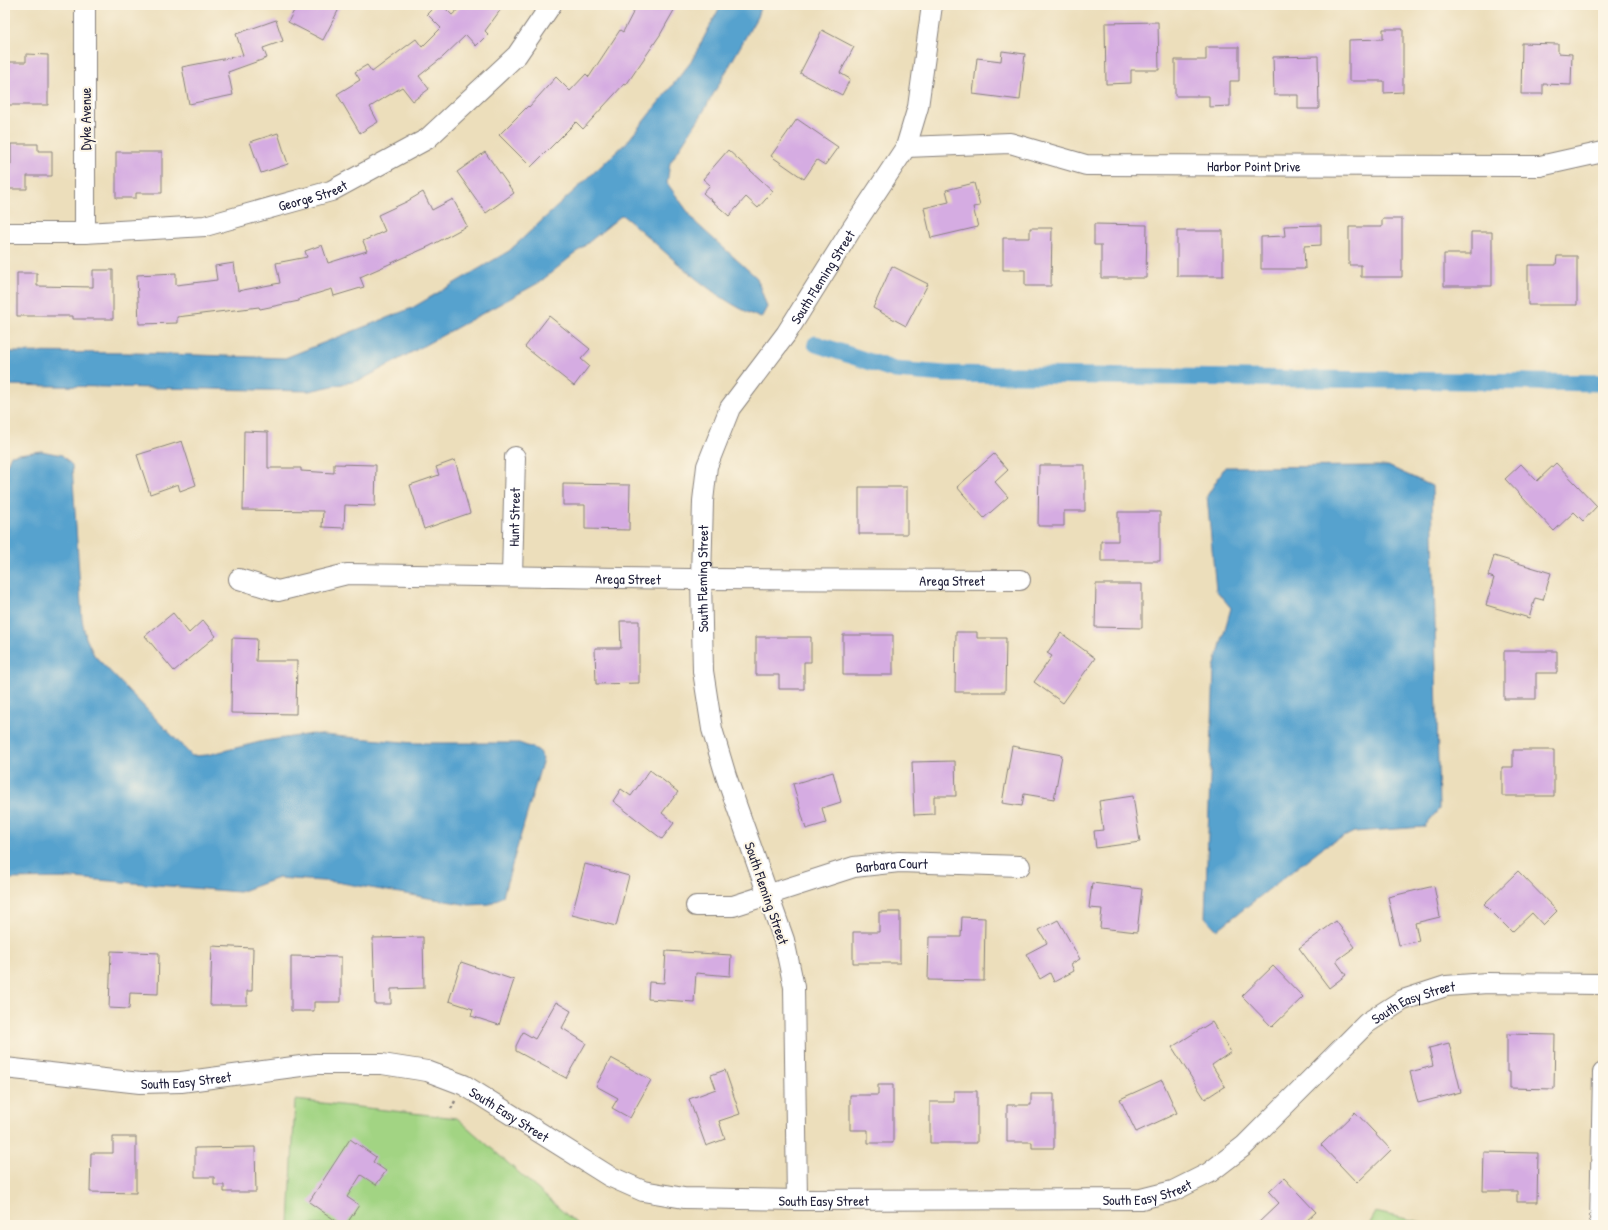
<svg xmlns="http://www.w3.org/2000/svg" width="1608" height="1230" viewBox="0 0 1608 1230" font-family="'Patrick Hand',sans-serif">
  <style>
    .green { fill: #a2d483; stroke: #627b5f }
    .water { fill: #56a2ce; stroke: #3c6284 }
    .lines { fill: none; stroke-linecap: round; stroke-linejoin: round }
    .canal { stroke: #56a2ce; stroke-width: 17 }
    .building { fill: #d5ace2 }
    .minor-casing { stroke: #87807b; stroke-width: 22 }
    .path { stroke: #87807b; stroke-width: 2.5; stroke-dasharray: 3 3; stroke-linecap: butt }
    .minor { stroke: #fff; stroke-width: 20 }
    .labels { text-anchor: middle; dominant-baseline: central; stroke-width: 4; stroke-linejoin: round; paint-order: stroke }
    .street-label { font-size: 14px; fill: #22223b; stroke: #fcf5e5 }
  </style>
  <rect width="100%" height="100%" fill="#fcf5e5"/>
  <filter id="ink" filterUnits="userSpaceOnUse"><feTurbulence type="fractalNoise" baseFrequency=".025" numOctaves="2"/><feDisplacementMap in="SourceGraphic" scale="8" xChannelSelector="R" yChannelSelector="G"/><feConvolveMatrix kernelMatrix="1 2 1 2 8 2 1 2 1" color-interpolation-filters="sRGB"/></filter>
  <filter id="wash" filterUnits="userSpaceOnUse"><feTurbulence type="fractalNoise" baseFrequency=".012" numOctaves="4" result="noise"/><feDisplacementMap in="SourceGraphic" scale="16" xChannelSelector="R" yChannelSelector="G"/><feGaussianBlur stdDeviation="0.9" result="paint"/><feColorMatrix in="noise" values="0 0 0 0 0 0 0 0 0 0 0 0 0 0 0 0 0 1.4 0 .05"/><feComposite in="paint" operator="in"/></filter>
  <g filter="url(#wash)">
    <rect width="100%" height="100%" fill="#ecdebb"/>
    <!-- green -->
    <path class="green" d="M295,1100L457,1118L578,1225H289Z
      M1375,1212L1434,1225H1368Z"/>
    <!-- water -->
    <path class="water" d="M721,5H761L757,17L702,114L670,163L667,183L696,223L757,278L767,307L761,318C707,297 667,251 622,215L540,282L361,380L309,391L5,385V352L136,353L285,358L412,308L509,251L627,142L691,62Z
      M41,451L62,455L72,465L82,620L86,638L94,655L192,756L207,755L264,741L312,734L414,743H519L538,750L543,759L503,896L490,904L469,905L336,882L278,878L239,892L75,878L5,879V469L11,455Z
      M1388,466L1432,486L1439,809L1424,827L1354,832L1323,847L1217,930L1205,917L1214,668L1231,608L1216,590L1207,496L1225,467Z"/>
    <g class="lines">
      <!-- canal -->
      <path class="canal" d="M816,344L895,370L945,374L1603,383"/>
    </g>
    <g id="blocks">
      <!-- building -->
      <path class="building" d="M297,5H341L323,40L288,22Z
        M436,5H442L452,15L463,5H504L485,31L488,34L476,46L466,35L443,57L419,76L429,89L413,101L402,87L370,107L378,122L360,133L337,94L360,80L355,72L367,65L372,72L416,39L422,47L441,28L427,14Z
        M637,5H677L660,35L626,85L624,84L583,129L576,122L531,167L499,135L528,106L529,107L556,77L570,91L586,74L589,77L620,30L623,32Z
        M276,20L283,41L263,48L267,58L228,72L233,95L189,104L182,67L243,55L236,34Z
        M1158,22L1159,70H1131V83L1106,84L1105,23Z
        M1383,29H1403V92L1384,93V81H1349V40L1383,39Z
        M822,30L854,47L840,73L850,79L842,95L800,73Z
        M1522,43L1558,44V53L1572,54L1571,85L1543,84V94H1521Z
        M1206,47H1239V81H1230V106L1209,107V96H1175V60H1206Z
        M1002,51L1025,54L1020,100L973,94L977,58L1001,61Z
        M26,54L48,55V105H7V62H26Z
        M1318,56L1319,109H1298V95H1274L1273,57Z
        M797,119L838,147L825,165L817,160L804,179L771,156Z
        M278,133L288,164L261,173L250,142Z
        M11,144H38V151H52V176H27V189H5V164H11Z
        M728,150L773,191L758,208L746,197L729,216L703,193L710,185L703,179Z
        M116,152H162V193H136V198H116Z
        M485,152L514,193L486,213L457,172Z
        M974,183L980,206L973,207L978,227L931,238L924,208L949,202L946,190Z
        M423,192L432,210L453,199L467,226L430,246L360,277L364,287L334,296L332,289L299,299V301L260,309L259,307L177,317V323L139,324L137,275L176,273V285L217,280L215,266L234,263L238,291L280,283L276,263L307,257L305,251L322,245L328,263L367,251L363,241L385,231L378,215L406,202Z
        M1382,219H1402V277H1361V265H1349V227H1382Z
        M1094,224L1147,225L1146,278H1101V245H1094Z
        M1321,225V245L1304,246L1305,269H1261V237L1285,236L1284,226Z
        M1030,228H1052L1051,286H1025V270H1003V238H1030Z
        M1177,231H1223V276H1177Z
        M1471,232H1492V286H1444V254H1471Z
        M1557,256H1577V305H1528V265H1556Z
        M892,266L928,284L906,326L873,308Z
        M93,270H113V319H73V316H17V273H37V286L93,287Z
        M549,316L590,349L581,359L589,366L574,386L525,347Z
        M244,431L268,432V468H301V471L334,473V464L376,465L375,506L345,505L344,528L322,527L323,511L243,510Z
        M182,441L196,485L180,491L178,484L150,494L137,455Z
        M994,454L1008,470L995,482L1008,497L984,518L957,487Z
        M455,460L470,513L424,529L410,485L439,475L436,467Z
        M1556,463L1597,506L1583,521L1574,512L1554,531L1505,479L1521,464L1537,481Z
        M1039,465H1085V511H1064V526H1038Z
        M563,484L630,485L629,530L585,529V505H563Z
        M859,487H907V534H859Z
        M1118,512H1160V561H1101V541H1118Z
        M1494,556L1551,573L1543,600L1535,598L1529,618L1486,605L1494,578L1488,576Z
        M1096,584H1142V628L1095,627Z
        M173,613L189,633L203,620L216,636L174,671L145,636Z
        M620,621H639V683L596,684L595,648H621Z
        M956,632H977V638H1006L1005,692H955Z
        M1061,633L1095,658L1063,703L1034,682L1052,656L1047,653Z
        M843,635H893V675H843Z
        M756,637H811V662H804V689H779V675H756Z
        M232,638L257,639L256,661H297L296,714L231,713Z
        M1504,651H1557V673H1536V699H1504Z
        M1012,746L1062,755L1054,799L1024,794L1022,806L1002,803Z
        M1513,750H1554V796H1502V767H1513Z
        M955,761L956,796H934V814L914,815L912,762Z
        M650,770L678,792L662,813L674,823L662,839L613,801L621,789L631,796Z
        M833,772L841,802L822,808L826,823L806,829L793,784Z
        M1133,796L1140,842L1096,848L1094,831L1103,830L1099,801Z
        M585,864L629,876L616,926L572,915Z
        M1518,871L1557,911L1543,925L1532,913L1512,932L1484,904Z
        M1092,883L1142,889L1137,932L1100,928L1102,909L1089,908Z
        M1434,886L1440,917L1415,923L1419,941L1399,945L1388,897Z
        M879,912H900V963H853V932H879Z
        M962,917L985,918L984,981L928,980L929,937H961Z
        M1058,920L1080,959L1071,964L1074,971L1054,982L1050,973L1040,979L1026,954L1047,943L1039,930Z
        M1336,921L1355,947L1336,961L1346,975L1329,988L1299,948Z
        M423,937L424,988L391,989V1004H375L373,938Z
        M212,946L253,948L252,991H247V1005H210Z
        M111,951L159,953L158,994L130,993L129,1009L109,1008Z
        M666,951L731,955L730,976L696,973L694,1002L648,999L649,982L664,983Z
        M291,956L341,957V1002H314V1011H291Z
        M461,962L514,980L499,1025L471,1016L473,1009L449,1001Z
        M1273,966L1303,997L1272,1027L1242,996Z
        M556,1002L571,1011L562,1028L586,1043L566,1078L516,1051V1046L523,1032L535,1039Z
        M1212,1022L1231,1052L1212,1065L1225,1086L1205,1099L1172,1047Z
        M1507,1034L1555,1035L1554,1089L1510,1088V1072H1507Z
        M1449,1043L1461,1092L1418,1103L1410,1072L1433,1066L1429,1048Z
        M611,1058L651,1080L630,1118L612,1108L618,1098L596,1086Z
        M725,1070L740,1114L719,1121L725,1139L706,1146L689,1099L716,1089L711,1075Z
        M1162,1080L1177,1113L1136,1132L1120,1099Z
        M878,1085H893V1143H868V1130H850V1095H878Z
        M954,1091H977V1143H930V1102H954Z
        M1031,1094H1054V1148H1032V1142H1007V1105H1031Z
        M1355,1112L1391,1150L1357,1183L1321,1145Z
        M113,1137H136V1193L90,1192L91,1153H113Z
        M350,1139L376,1157L373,1162L386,1171L376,1185L361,1175L347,1197L359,1205L346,1225H342L309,1202Z
        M255,1147L256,1192H224V1185H214V1177H195V1148Z
        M1484,1152L1538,1153L1537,1202H1517V1191H1483Z
        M1284,1178L1316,1212L1302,1225H1256L1279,1203L1269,1192Z"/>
    </g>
  </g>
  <g filter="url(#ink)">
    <use href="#blocks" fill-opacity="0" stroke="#87807b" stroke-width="1"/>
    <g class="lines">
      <!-- minor casing -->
      <g class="minor-casing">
        <g id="minor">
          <path id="s1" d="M906,147L1010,143L1086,165L1540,166L1603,152"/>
          <path id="s2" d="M5,233H85L205,226L331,191L427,139L517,55L551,5"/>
          <path d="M85,233V5"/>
          <path id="s3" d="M512,576L515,457"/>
          <path id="s4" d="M239,579L278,591L347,574L689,579L1020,580"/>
          <path id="s5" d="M696,906H733L854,867L899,862L1020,866"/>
          <path id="s6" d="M5,1068L140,1083L181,1082L316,1064H382L427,1071L464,1085L609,1176L643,1191L684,1198L797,1200L1141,1199L1173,1191L1209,1173L1244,1146L1367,1023L1403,1000L1446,986L1487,983L1603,984"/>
          <path id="s7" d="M797,1200L794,987L784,940L726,776L712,729L703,671L701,579L703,501L707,466L730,408L786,334L851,230L906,147L918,107L932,5"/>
          <path d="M1600,1225L1603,1073"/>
        </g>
      </g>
      <!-- path -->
      <path class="path" d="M451,1109L456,1099"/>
      <!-- minor -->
      <use href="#minor" class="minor"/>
    </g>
  </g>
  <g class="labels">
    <!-- street labels -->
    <g class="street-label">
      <text transform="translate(85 119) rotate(-90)">Dyke Avenue</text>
      <text stroke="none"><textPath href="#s1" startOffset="351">Harbor Point Drive</textPath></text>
      <text stroke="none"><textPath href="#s2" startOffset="312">George Street</textPath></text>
      <text stroke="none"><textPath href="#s7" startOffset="971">South Fleming Street</textPath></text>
      <text stroke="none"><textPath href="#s3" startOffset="59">Hunt Street</textPath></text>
      <text stroke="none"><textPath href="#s4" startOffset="393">Arega Street</textPath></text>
      <text stroke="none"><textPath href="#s7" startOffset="635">South Fleming Street</textPath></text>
      <text stroke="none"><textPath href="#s4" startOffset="717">Arega Street</textPath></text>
      <text stroke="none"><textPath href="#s5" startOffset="202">Barbara Court</textPath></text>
      <text transform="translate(767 893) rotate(71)">South Fleming Street</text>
      <text stroke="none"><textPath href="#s6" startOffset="1514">South Easy Street</textPath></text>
      <text stroke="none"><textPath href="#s6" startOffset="182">South Easy Street</textPath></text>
      <text stroke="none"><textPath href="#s6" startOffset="518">South Easy Street</textPath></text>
      <text stroke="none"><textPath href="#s6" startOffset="1178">South Easy Street</textPath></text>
      <text stroke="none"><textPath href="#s6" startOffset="854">South Easy Street</textPath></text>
    </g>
  </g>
  <!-- margin -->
  <rect width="1608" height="1230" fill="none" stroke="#fcf5e5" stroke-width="20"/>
</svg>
